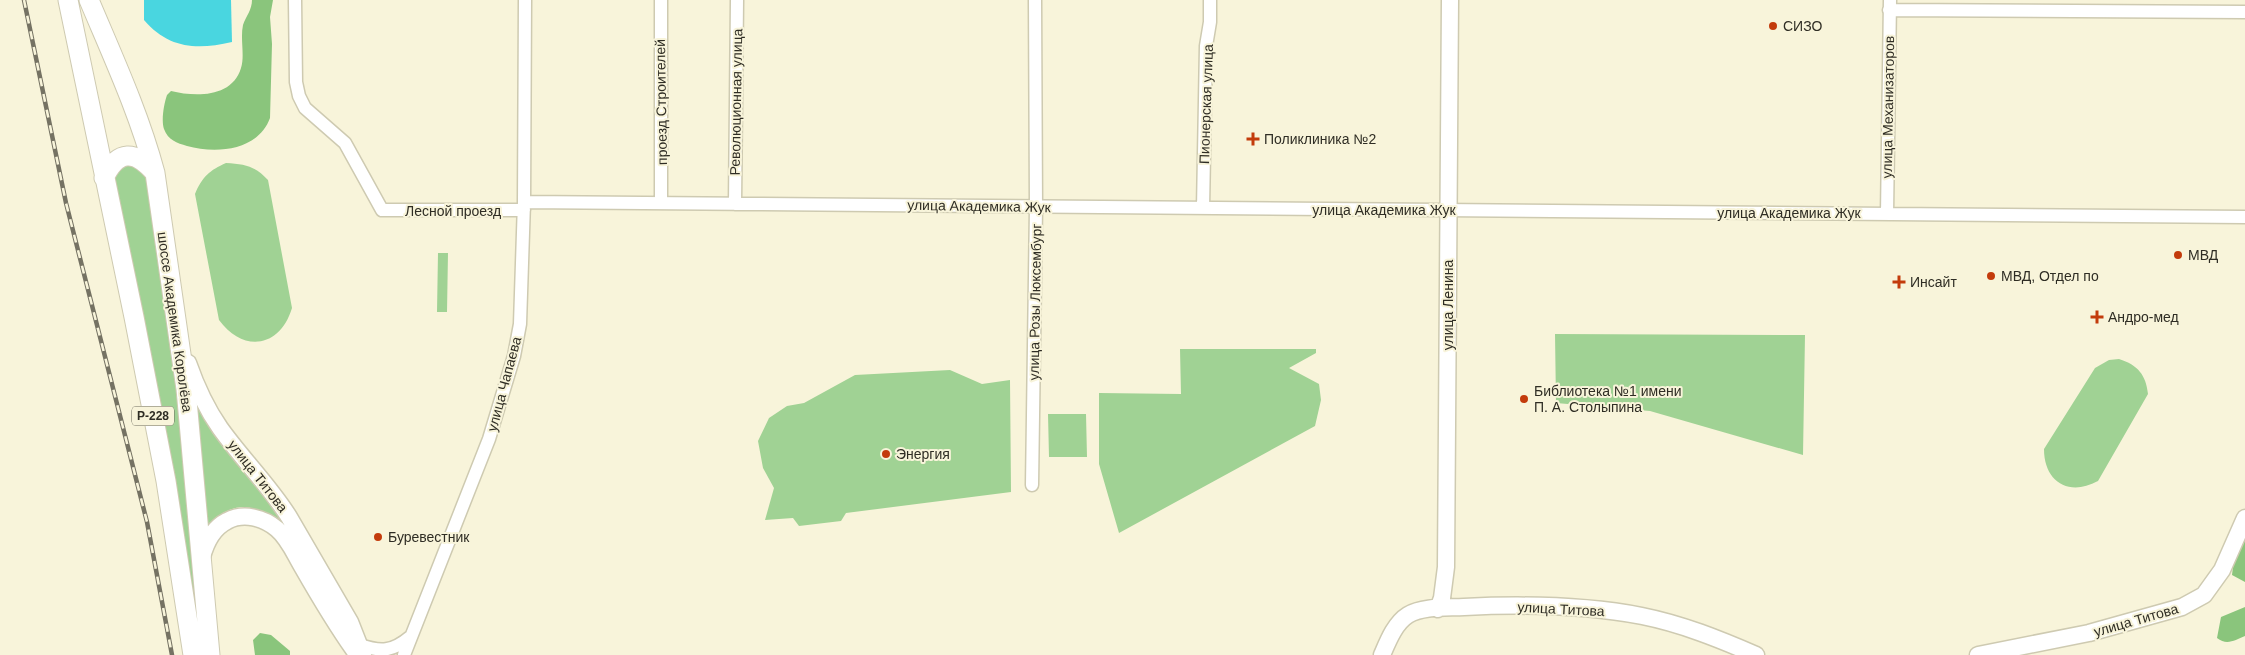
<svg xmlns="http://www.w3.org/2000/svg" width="2245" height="655" viewBox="0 0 2245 655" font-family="Helvetica,sans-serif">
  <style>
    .green { fill: #a0d294 }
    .forest { fill: #8ac57c }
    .water { fill: #49d6e0 }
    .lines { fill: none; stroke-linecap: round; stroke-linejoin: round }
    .minor-casing { stroke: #cecab1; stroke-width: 15 }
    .major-casing { stroke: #cecab1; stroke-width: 19 }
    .highway-casing { stroke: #cecab1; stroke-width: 21 }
    .minor { stroke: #fff; stroke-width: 12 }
    .major { stroke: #fff; stroke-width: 16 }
    .highway { stroke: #fff; stroke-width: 19 }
    .rail-casing { stroke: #757263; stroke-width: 4.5 }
    .rail { stroke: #f8f4da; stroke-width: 2.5; stroke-dasharray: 8; stroke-linecap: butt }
    .poi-dot { fill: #c33b0b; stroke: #f8f4da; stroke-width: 2 }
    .labels { text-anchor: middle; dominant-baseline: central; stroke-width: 4; stroke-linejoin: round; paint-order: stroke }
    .shield { fill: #f8f4da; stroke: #6b695b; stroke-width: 1 }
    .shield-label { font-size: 12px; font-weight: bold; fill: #2f2d24 }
    .poi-label { font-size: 14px; fill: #2f2d24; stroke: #f8f4da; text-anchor: start }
    .street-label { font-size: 14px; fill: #2f2d24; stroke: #f8f4da }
  </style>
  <rect width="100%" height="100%" fill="#f8f4da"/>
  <!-- green -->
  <path class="green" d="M133,162L147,171L176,389L202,655L112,180L115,171Z
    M226,163C245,164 255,166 268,180L292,308C280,348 243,353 219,320L195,194C202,177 210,170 226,163Z
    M438,253H448L447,312H437Z
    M1555,334L1805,335L1803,455L1650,411L1556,403Z
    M1180,349H1316V353L1289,368L1319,384L1321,400L1315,426L1119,533L1099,464V393L1181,394Z
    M2119,359C2138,365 2146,375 2148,394L2098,481C2069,497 2044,482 2044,449L2095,368L2109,360Z
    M950,370L982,384L1010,380L1011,492L846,513L841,521L799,526L793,518L765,520L774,488L763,468L758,441L769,418L787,406L804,403L855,375Z
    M193,395L291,530C254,506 241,494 204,528Z
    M1048,414H1086L1087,457H1049Z"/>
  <!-- forest -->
  <path class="forest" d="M252,0H273L270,17L272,44L270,118C258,151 216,154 187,146C177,143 168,140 164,129C161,120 164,104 167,95L171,91C195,97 232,98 241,68C245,55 240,39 243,25C246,16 252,10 252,0Z
    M2245,533V582L2232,575L2233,567Z
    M2245,607V636C2235,640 2227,646 2217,638L2221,617Z
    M260,633L271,635L290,651V655H255L253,640Z"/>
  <!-- water -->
  <path class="water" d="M144,0H231L232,42C197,50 169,49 144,20Z"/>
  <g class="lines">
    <!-- minor casing -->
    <g class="minor-casing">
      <path id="minor" d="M295,0L296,82L299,96L305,108L345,143L382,210H524
        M661,0V203
        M1889,10L2245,12
        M524,202L2245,217
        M735,204L737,0
        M1203,208L1206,46L1210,22V0
        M1887,214L1890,0
        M1032,485L1036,207L1035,0
        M359,645C381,652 392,652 410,637
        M404,655L489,439L514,356L520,324L524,202L525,0"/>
    </g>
    <!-- major casing -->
    <g class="major-casing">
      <path id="major" d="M188,363C196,386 206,408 220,428C242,459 269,485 289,517L350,622L363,655
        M202,557C206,542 213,528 227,521C244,512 264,518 277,529C289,539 295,555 303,568C319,596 335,623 354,650
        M1438,609L1442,598L1446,567L1450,0
        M1382,655C1388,641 1395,623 1408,615C1423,606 1447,608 1464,607C1523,604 1584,605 1642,616C1682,624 1719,639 1756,655
        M1978,655L2089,633L2182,607L2204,595L2222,570L2245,518"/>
    </g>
    <!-- highway casing -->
    <g class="highway-casing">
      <path id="highway" d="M68,0L134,317L166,481L193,655
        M89,0C113,57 139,113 155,173L186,389L210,655
        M104,178C118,149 135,150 155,173"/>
    </g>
    <!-- minor -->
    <use href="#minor" class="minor"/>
    <!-- major -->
    <use href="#major" class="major"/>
    <!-- highway -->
    <use href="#highway" class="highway"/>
    <!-- rail casing -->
    <g class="rail-casing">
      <path id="rail" d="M24,0L66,203L147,522L172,655"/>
    </g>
    <!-- rail -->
    <use href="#rail" class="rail"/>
  </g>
  <!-- markers -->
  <g class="poi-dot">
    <circle cx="1773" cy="26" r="5"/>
    <path d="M1250.5 131.5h5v5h5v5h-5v5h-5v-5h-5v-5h5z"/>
    <circle cx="2178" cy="255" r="5"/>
    <circle cx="1991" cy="276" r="5"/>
    <path d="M1896.5 274.5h5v5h5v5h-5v5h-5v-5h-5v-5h5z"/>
    <path d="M2094.5 309.5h5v5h5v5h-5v5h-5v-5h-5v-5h5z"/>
    <circle cx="1524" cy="399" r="5"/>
    <circle cx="886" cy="454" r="5"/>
    <circle cx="378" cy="537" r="5"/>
  </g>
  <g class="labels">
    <!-- shield labels -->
    <rect class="shield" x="132" y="406.5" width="42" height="19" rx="4"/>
    <g class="shield-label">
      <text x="153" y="416">Р-228</text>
    </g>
    <!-- poi labels -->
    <g class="poi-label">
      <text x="1783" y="26">СИЗО</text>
      <text x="1264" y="139">Поликлиника №2</text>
      <text x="2188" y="255">МВД</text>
      <text x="2001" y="276">МВД, Отдел по</text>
      <text x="1910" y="282">Инсайт</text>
      <text x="2108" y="317">Андро-мед</text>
      <text x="1534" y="391">Библиотека №1 имени<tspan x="1534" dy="16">П. А. Столыпина</tspan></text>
      <text x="896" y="454">Энергия</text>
      <text x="388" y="537">Буревестник</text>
    </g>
    <!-- street labels -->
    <g class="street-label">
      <text transform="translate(661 102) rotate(-91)">проезд Строителей</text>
      <text transform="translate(736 102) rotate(-89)">Революционная улица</text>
      <text transform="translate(1206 104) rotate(-88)">Пионерская улица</text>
      <text transform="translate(1888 107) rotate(-89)">улица Механизаторов</text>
      <text transform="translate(979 206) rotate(1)">улица Академика Жук</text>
      <text x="1384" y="210">улица Академика Жук</text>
      <text x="453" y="211">Лесной проезд</text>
      <text x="1789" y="213">улица Академика Жук</text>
      <text transform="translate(1035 302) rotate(-89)">улица Розы Люксембург</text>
      <text transform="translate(1448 305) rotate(-90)">улица Ленина</text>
      <text transform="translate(175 322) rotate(82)">шоссе Академика Королёва</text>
      <text transform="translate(504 384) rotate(-75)">улица Чапаева</text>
      <text transform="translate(258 476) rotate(52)">улица Титова</text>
      <text transform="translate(1561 609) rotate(3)">улица Титова</text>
      <text transform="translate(2136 620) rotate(-16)">улица Титова</text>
    </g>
  </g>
</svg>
